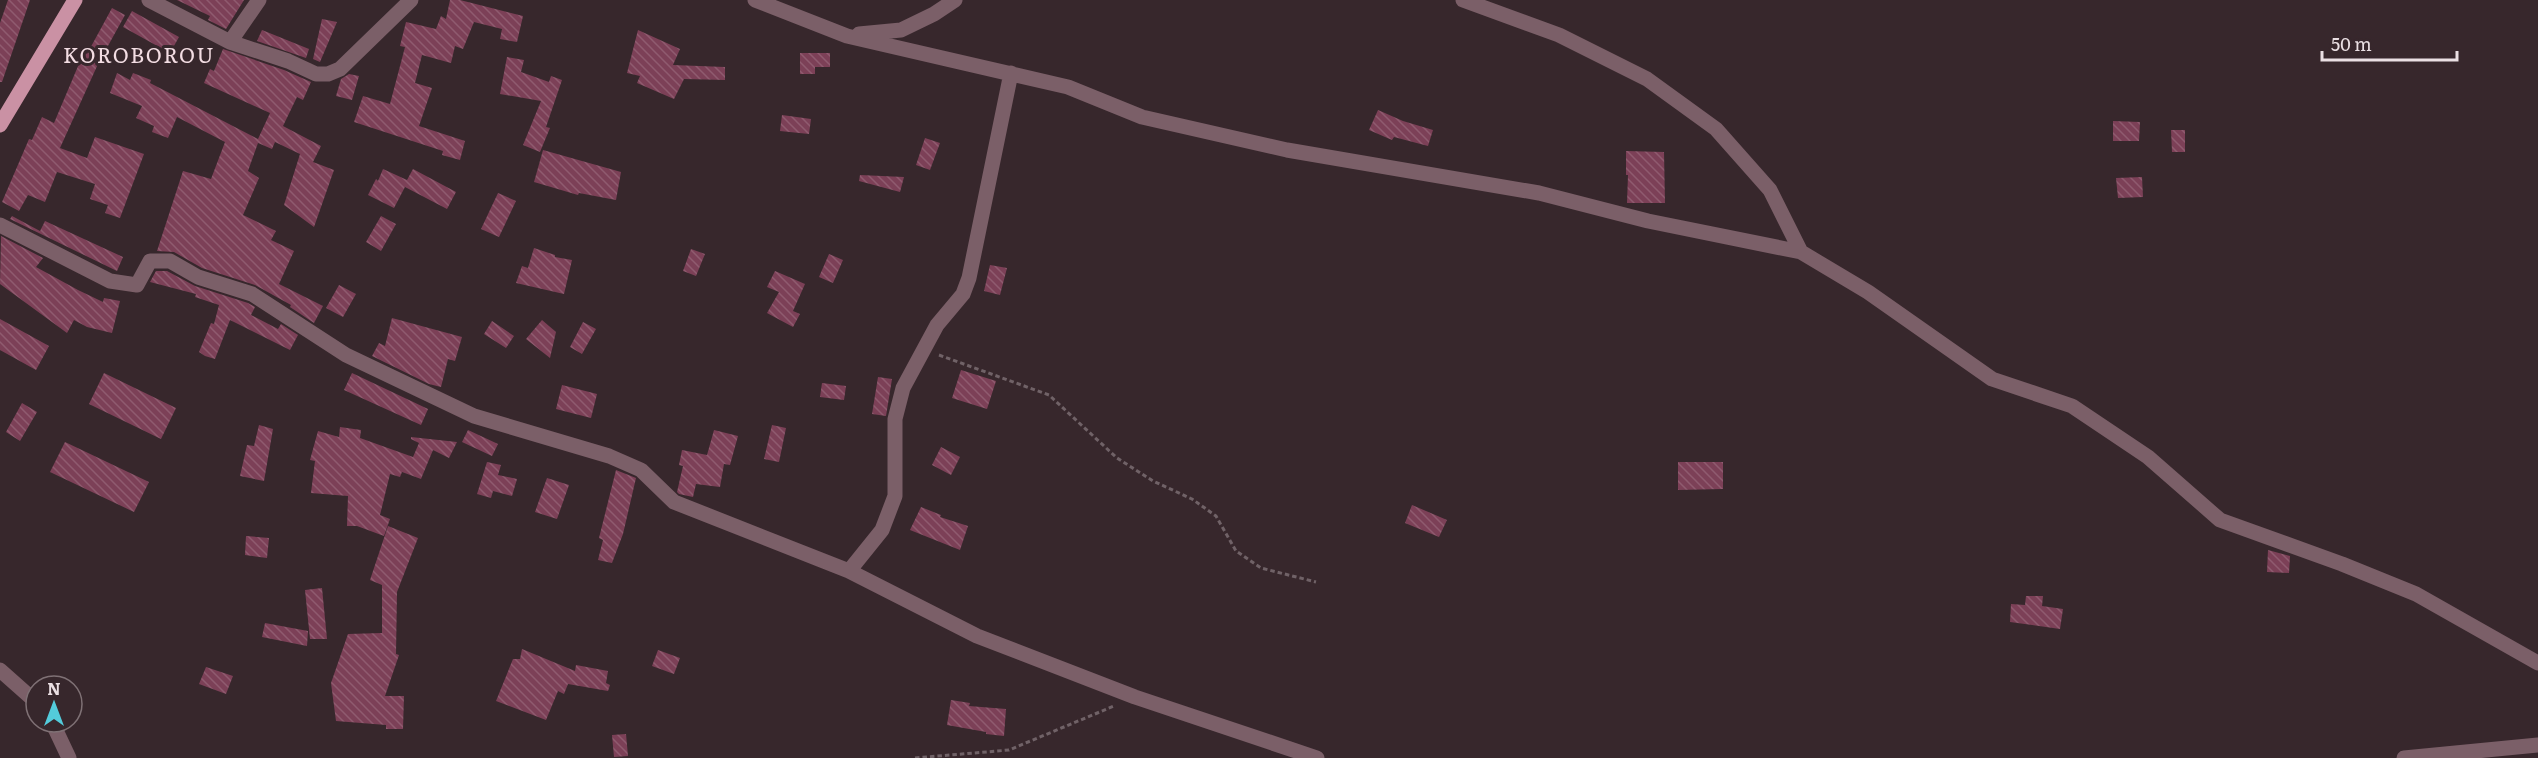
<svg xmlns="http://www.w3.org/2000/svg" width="2538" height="758" viewBox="0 0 2538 758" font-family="Literata,serif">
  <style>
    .building { fill: url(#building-back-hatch) }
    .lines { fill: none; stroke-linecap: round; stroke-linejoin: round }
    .path { stroke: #706267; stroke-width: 3; stroke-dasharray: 4.5 3; stroke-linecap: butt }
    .minor { stroke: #7b5f68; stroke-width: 15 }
    .primary { stroke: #ca91a4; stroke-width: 15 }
    .labels { text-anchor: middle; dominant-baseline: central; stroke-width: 6; stroke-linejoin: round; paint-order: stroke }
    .quarter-label { font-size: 21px; letter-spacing: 1.5px; fill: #f3dde3; stroke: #37272c }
  </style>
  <defs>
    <pattern id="building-back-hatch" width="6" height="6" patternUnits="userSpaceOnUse" patternTransform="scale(1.5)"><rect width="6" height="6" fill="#7c4057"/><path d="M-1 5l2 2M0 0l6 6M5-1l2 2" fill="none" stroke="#8f5b6f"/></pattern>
  </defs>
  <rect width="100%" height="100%" fill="#37272c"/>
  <!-- building -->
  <path class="building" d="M8,0H30L2,82H0V23Z
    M177,0H244L226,29L208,20L210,16Z
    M450,0H460L523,16L517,42L500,39L502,29L474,22L463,49L455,46L451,63L422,55L415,83L432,88L419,126L465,141L460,160L442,155L443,151L354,122L363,96L390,104L405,47L400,46L406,22L436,29L441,16L446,19Z
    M112,8L125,15L98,64L60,148L87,158L95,137L144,154L120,218L105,213L108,205L90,199L95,184L57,172L45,202L28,195L19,211L2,202L29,139L32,140L42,117L54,123L84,52L87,54Z
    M132,11L179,37L170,53L123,27Z
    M322,19L337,22L320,62L313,59Z
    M262,30L309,49L306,58L257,41Z
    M638,30L680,49L673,65L725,67V80L684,79L674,99L637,83L640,76L627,73Z
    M223,49L284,70L311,82L303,100L297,97L283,126L321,146L313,162L334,170L314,227L284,205L300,154L275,142L272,149L258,143L248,171L259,178L243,215L276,231L271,240L294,251L279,284L323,306L314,323L290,307L291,305L255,285L202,268L174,252L157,251L183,171L211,179L225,142L177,117L168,138L152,132L154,126L136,118L142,106L110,93L117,73L130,80L133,73L151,80L150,83L258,139L270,113L204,83L210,69L214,71Z
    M800,53H830V67H815V74H800Z
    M507,57L524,60L521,72L549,82L551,76L562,80L546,127L550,128L540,152L523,145L541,101L500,94Z
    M349,74L359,76L352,100L336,96L341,79Z
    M1378,110L1403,121L1433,130L1428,146L1394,137L1392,140L1369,130Z
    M782,115L811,119L809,134L780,131Z
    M2113,121L2140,122L2139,141H2113Z
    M2171,130H2185V152H2172Z
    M925,138L940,143L930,170L916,165Z
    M543,150L621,172L616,200L579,193L578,195L534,182Z
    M1626,151L1664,152L1665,203H1627L1628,175H1626Z
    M383,169L407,180L413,169L456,192L447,209L405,187L394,208L368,195L376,179L378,181Z
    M860,175L904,177L900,192L859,181Z
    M2142,177L2143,197L2118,198L2116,178Z
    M498,193L516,201L499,237L481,229Z
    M12,216L40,231L45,221L123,257L117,271L10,219Z
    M381,216L396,224L381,251L366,242Z
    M1,236L43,258L36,267L78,290L103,302L104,298L120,301L112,333L87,327L74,320L67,333L0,284Z
    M534,248L555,255V257L572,260L564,294L516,283L522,266L528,268Z
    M691,249L705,254L696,276L683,271Z
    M829,254L843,260L833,283L819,277Z
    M990,265L1007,268L1000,295L984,291Z
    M156,271H167L195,286L248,303L255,307L251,315L278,329L281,324L298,335L290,350L230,320L215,359L205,356L199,352L211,323L214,324L219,305L195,297L196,294L150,282Z
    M775,271L805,284L793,311L800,314L793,327L767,313L779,292L767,287Z
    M339,285L356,294L343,317L326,308Z
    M392,318L462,337L455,361L448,359L441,387L429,384L372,356L379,343L385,346Z
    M0,319L49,346L36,370L0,350Z
    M542,320L556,332L550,358L526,339Z
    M492,321L514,336L506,348L484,334Z
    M583,322L596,329L582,354L570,347Z
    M961,370L996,381L987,409L952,398Z
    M104,373L176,408L161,439L89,404Z
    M352,373L428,409L421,425L344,390Z
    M878,377L892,379L886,416L872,414Z
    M822,383L846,386L844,400L820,397Z
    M562,385L597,394L591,418L556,409Z
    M22,403L37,412L20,441L6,432Z
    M259,425L273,429L264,481L240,476L247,445L254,446Z
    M772,425L786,428L779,462L764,459Z
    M340,427L361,430L360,438L413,457L419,443L411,439V437L457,442L449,458L433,450L421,479L402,472L400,477L390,474L380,515L390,519L384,536L357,526H347L348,496L311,493L315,461L310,460L318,431L339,437Z
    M468,430L498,444L492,456L462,442Z
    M714,430L738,436L730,465L724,464L720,487L696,484L693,497L679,494L677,492L683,466L679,465L682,450L707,455Z
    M65,442L149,482L134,512L50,472Z
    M941,447L960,457L951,475L932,465Z
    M487,462L501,465L498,475L517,479L512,496L493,491L491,498L477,494Z
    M1678,462H1723V489L1678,490Z
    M616,470L636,478L623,534L612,563L598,560L603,540L599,538Z
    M547,478L569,485L557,519L535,512Z
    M1412,505L1447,520L1439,537L1405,523Z
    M921,507L941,515L940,517L968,526L960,550L910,530Z
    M388,526L418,538L397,592L396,654L399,655L385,696H404L403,729H386V725L336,721L331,683L348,634L382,633V585L370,580Z
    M246,536L269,538L267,558L245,555Z
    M2268,550L2290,556L2289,573L2267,572Z
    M322,588L327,639H310L305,590Z
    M2026,596H2043L2042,606L2063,609L2060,629L2010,622L2011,604L2025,605Z
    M265,623L308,631L307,646L262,637Z
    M522,649L575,671L576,665L608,671L606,683L610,685L608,691L568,684L564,694L558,691L546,720L496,701L513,659H520Z
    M658,650L680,658L674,674L652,666Z
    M206,667L233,676L226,694L199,684Z
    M951,700L970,703L969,706L1006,709L1004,736L986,734V732L947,725Z
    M626,734L628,756L614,757L612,735Z"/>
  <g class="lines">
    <!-- path -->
    <path class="path" d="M939,355L1049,395L1117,458L1153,481L1192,499L1216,516L1236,551L1261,568L1316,582
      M915,758L1009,750L1114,706"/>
    <!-- minor -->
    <path class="minor" d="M149,0L230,42L288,61L316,74H328L340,69L411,0
      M755,0L847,36L1068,87L1142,117L1287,150L1539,193L1648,221L1801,252
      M1463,0L1559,35L1647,79L1716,129L1770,190L1801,252L1868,292L1992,379L2072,406L2148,457L2220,520L2342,564L2416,594L2538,663
      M859,34L901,30L934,14L955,0
      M230,42L259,0
      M0,225L110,281L137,285L150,261H170L198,277L252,294L346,355L474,416L609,456L641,470L674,502L849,571L977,636L1135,697L1317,758
      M849,571L882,530L895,496V419L903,388L937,325L963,294L969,278L1011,73
      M0,670L36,702
      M52,722L69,758
      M2404,758L2538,745"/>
    <!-- primary -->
    <path class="primary" d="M0,125L75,0"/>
  </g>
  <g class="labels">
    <!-- quarter labels -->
    <g class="quarter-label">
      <text x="139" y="53">KOROBOROU</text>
    </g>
  </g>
  <!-- north arrow -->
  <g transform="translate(54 704)"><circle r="28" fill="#37272c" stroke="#7f7175" stroke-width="1.5"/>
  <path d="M0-4.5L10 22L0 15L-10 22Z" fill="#53cbdb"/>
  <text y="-9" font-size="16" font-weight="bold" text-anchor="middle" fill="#eadfe3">N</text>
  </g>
  <!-- scale -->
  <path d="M2322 51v9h135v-9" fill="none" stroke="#eadfe3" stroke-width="3"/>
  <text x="2331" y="51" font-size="18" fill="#eadfe3" stroke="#37272c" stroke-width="4.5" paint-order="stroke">50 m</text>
</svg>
